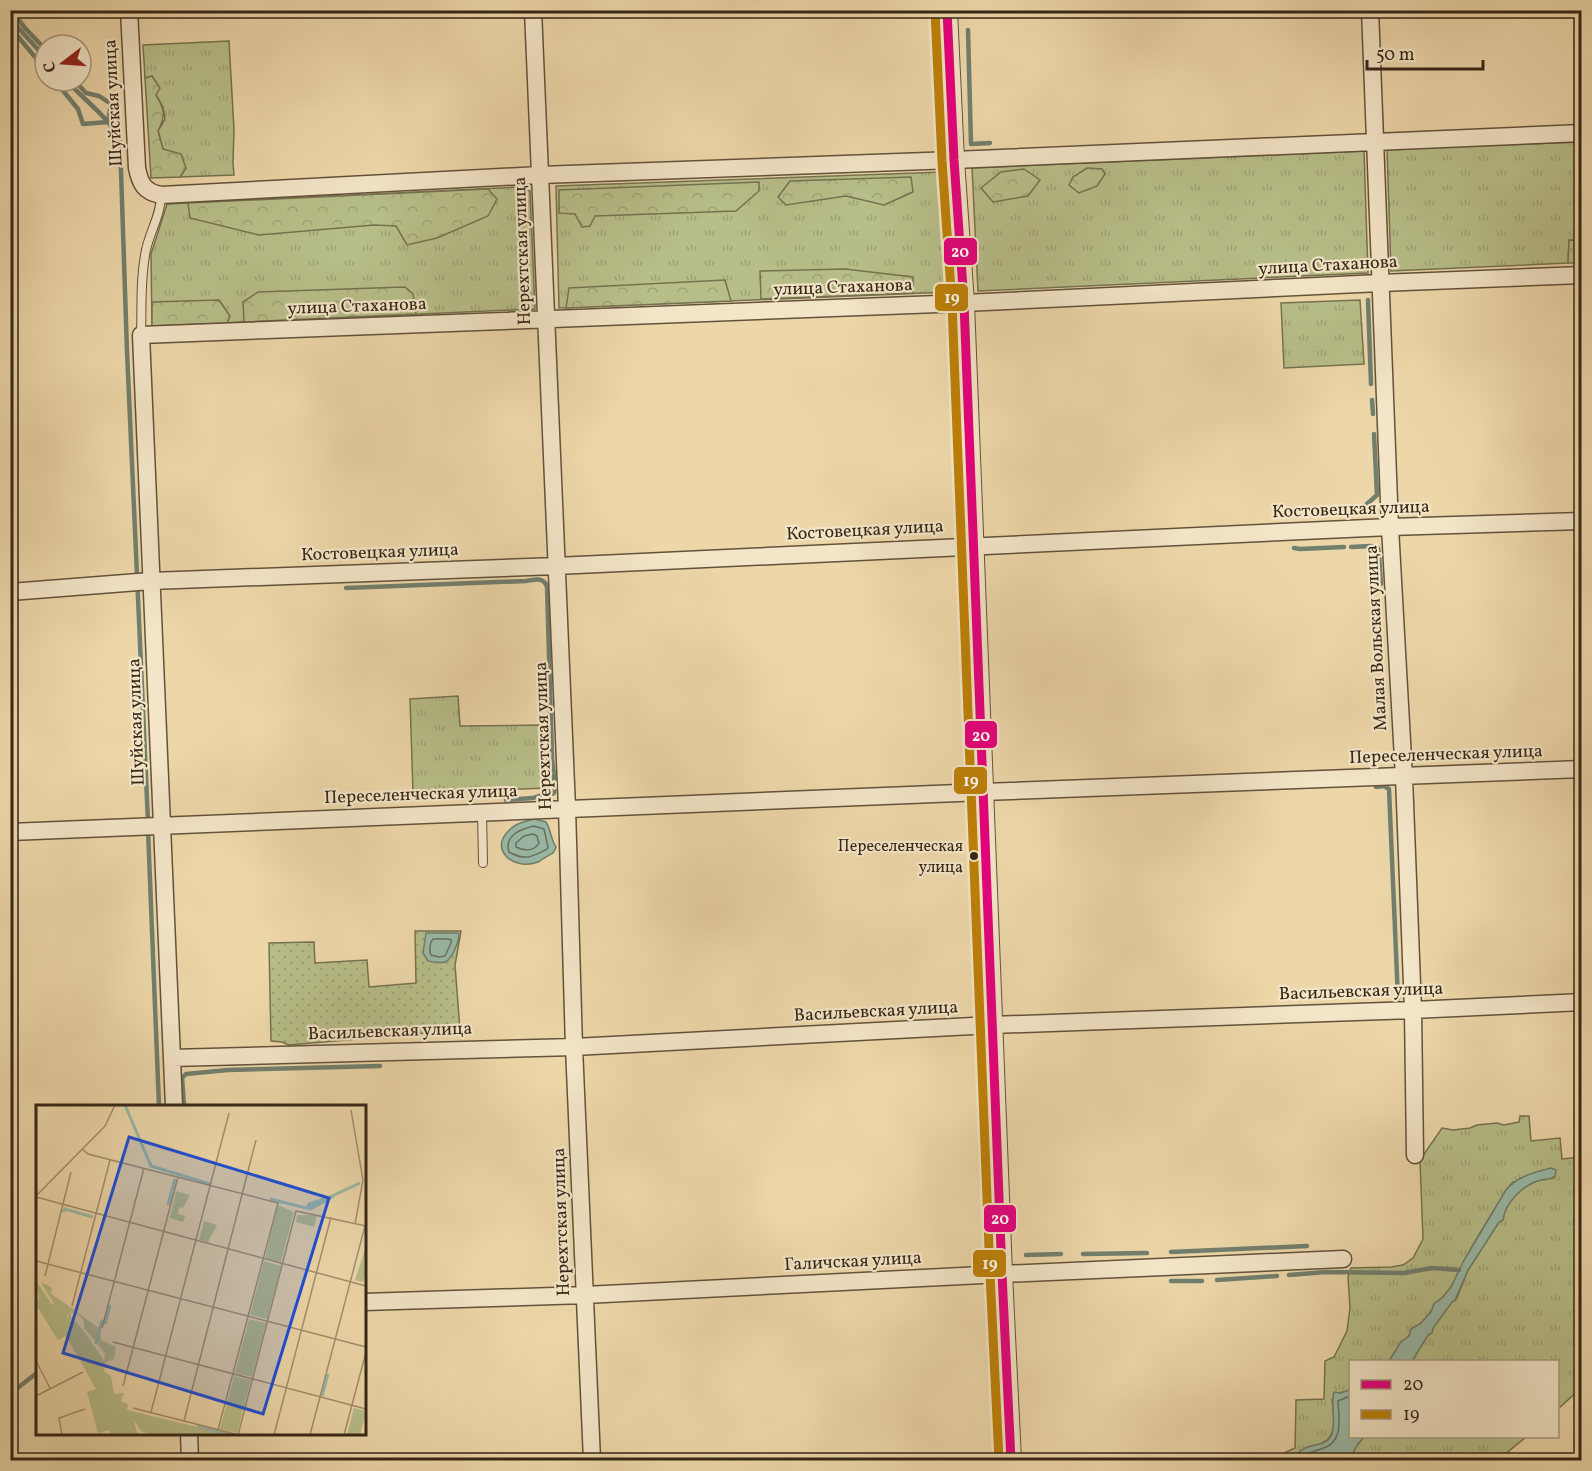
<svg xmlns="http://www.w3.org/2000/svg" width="1592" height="1471" viewBox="0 0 1592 1471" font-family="Vollkorn,serif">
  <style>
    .grass { fill: url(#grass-tufts); stroke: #767250; stroke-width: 1.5 }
    .forest { fill: url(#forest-crowns); stroke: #767250; stroke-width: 1.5 }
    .garden { fill: url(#garden-dots); stroke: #767250; stroke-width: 1.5 }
    .water { fill: #99baa8; stroke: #717f6e; stroke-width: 1.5 }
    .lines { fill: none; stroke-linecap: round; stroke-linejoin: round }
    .shore { stroke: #677060; stroke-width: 1.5 }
    .stream { stroke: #717f6e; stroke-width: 4.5 }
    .service-casing { stroke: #63523c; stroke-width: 10 }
    .minor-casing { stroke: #63523c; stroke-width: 19 }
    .tertiary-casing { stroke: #63523c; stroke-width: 22 }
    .service { stroke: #f3e5c7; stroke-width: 8 }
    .minor { stroke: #f3e5c7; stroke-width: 16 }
    .tertiary { stroke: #f3e5c7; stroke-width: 20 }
    .bus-1-casing { stroke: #f3e5c7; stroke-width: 14 }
    .bus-2-casing { stroke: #f3e5c7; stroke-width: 14 }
    .bus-1 { stroke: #e5007d; stroke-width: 9 }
    .bus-2 { stroke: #bd8007; stroke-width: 9 }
    .bus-dot { fill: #352617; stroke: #f3e5c7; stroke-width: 2 }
    .labels { text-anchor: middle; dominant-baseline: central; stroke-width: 4.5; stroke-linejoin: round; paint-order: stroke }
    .bus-label { font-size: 16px; fill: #352617; stroke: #f3e5c7; text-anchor: end }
    .street-label { font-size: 18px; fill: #352617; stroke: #f3e5c7 }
    .inset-river { fill: none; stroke: #99baa8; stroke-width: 3 }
    .inset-road { fill: none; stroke: #a3906f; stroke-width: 1.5 }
    .view { fill: #1d4ed8; fill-opacity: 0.15; stroke: #1d4ed8; stroke-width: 3 }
    .inset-edge { fill: none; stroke: #352617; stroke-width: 3 }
    .line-badge { stroke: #f3e5c7; stroke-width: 2 }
    .badge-label { font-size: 16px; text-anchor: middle; font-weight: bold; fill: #fff }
  </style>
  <defs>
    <pattern id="grass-tufts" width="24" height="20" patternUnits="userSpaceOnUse" patternTransform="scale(1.5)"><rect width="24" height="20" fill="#b7be89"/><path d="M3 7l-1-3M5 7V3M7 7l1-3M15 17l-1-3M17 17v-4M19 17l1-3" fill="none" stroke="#9ea376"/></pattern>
    <pattern id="forest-crowns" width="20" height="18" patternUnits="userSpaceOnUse" patternTransform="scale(1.5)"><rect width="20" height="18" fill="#b7be89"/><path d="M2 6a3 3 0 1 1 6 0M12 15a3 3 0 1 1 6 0" fill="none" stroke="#9ea376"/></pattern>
    <pattern id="garden-dots" width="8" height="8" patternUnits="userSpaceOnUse" patternTransform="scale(1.5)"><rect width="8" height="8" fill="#b7be89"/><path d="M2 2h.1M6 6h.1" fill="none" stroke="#9ea376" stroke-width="1.8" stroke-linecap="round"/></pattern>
  </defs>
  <rect width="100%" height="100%" fill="#edd7a9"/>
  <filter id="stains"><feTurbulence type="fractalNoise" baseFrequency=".00333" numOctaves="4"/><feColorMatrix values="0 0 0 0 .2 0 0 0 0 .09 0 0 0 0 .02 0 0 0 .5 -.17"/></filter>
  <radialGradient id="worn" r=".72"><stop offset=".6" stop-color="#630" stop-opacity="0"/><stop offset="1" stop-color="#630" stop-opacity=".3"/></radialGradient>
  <!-- grass -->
  <path class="grass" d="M229,41L234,130L233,163L234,175L180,177L186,168L163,149L158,131L165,119L163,107L156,95L152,76L145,78L143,45Z
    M1581,142V241L1569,240L1568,263L1391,271L1387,149Z
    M1364,151L1368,273L978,291L972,168Z
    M943,172L949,292L559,308L556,186Z
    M519,187L530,191L535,309L152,326L151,254L167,204Z
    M1360,300L1364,364L1284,368L1281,303Z
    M458,696L460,726L546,725L548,788L413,793L410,699Z
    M1520,1116H1529L1531,1141L1560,1138L1562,1159L1581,1157V1388L1558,1409V1362L1412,1361L1428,1335L1432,1333L1433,1328L1452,1302L1456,1300L1468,1270L1499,1222L1503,1220C1505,1202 1524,1184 1541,1180C1547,1179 1550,1179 1555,1177L1513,1182L1506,1190L1471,1248L1451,1287L1443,1297L1434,1304L1431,1312L1420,1324L1411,1329L1409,1336L1401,1342L1389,1361L1350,1362V1390L1340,1393L1332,1399C1333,1410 1337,1428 1329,1438C1321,1449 1305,1441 1293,1460H1286V1452L1295,1448L1296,1400L1324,1399L1325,1361L1334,1357L1347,1331L1350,1308L1348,1277L1351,1268L1391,1267L1403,1265L1413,1258L1423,1239L1420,1160L1442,1128L1453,1130L1470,1128L1477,1125L1497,1123L1504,1125L1519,1122Z
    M1364,1437H1526L1498,1460H1352C1352,1450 1358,1444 1364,1437Z"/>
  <!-- forest -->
  <path class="forest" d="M152,76L160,88L156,95C165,110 166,115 158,131L163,149L181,154L186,168L180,177L151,178L145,78Z
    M1087,168L1102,169L1105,174L1097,186L1079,193L1069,185L1073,177Z
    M1024,169L1040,180L1028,196L993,202L981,188L1001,172Z
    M911,177L913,192L884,205L846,196L786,205L778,197L790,181Z
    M759,182V191L736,211L595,216L590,226L582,227L575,214L559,213V190Z
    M488,189L497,199L488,216L437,238L407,245L396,226L374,225L259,235L190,218L188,203Z
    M1569,240L1581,241V263H1568Z
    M845,269L913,277V293L761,299L760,271Z
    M725,280L731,301L566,308L569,288Z
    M405,287L413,294L416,314L244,322L243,302L258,292Z
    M219,300L230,316L227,323L152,326V302Z"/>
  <!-- garden -->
  <path class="garden" d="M415,931H461L455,965L460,1030L289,1045L282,1042L271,1041L269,943L314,942L315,963L367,960L369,987L416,983Z"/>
  <!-- water -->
  <path class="water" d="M534,819L546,822C551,830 551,840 556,847C554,854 552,853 546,857C542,859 542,860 538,862C511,872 484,845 516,825C521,822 528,821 534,819Z
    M426,933H457L459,934C459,940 457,944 455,949C448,965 444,964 428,961L423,953Z
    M1551,1168L1556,1170L1555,1176C1550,1180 1547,1179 1541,1180C1524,1184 1505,1202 1503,1220L1499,1222L1468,1270L1455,1300L1452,1302L1433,1328L1432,1333L1428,1335L1412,1361H1389L1401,1342L1409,1336L1411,1329L1420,1324L1431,1312L1434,1304L1443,1297L1451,1287L1463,1262L1506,1190C1518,1176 1533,1173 1551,1168Z
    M1350,1390V1436L1364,1437C1358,1444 1352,1450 1352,1460H1293C1305,1440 1320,1449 1329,1439C1338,1429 1330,1405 1334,1392L1340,1393Z"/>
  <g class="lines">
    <!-- shore -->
    <path class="shore" d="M534,826L544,829L548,847L547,849C532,857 525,861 509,852C504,835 521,829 534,826Z
      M533,834L537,836L539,843C534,852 524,851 516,847V843L524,836Z
      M433,939H449L451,940V943L445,956L439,957L431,955C429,951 430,942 433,939Z
      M1300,1460C1306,1453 1312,1452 1321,1449C1344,1443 1339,1420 1338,1401L1350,1396"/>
    <!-- stream -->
    <path class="stream" d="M11,10L25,28L45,49
      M937,10V14
      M967,10V13
      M10,19L45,57
      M10,27L45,69
      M968,30L971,144L990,143
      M938,40L943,145
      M55,81L78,109L83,124L108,122L111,104L99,96L86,93L75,81
      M67,81C83,99 112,120 120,141L127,351L148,822
      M1368,300L1371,384
      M1372,400L1373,414
      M1367,504L1377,495L1374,434
      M1351,547L1371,546L1378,548L1379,554L1381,584
      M1294,548L1300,549L1344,547
      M346,588L526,581C535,579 544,577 547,587L552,759L555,785L554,793L550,795L544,794L533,798L506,800
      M1376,787L1384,786L1389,789L1398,999
      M148,830L159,1106
      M184,1106L182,1078L186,1074L228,1070L380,1066
      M1171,1252L1307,1246
      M1083,1254L1147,1253
      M1026,1255L1061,1254
      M1289,1275L1326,1272L1404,1273L1432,1268L1459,1270
      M1217,1280L1277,1276
      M1171,1281H1202
      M10,1394L38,1372"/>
    <!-- service casing -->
    <g class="service-casing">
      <path id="service" d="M141,335C142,307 140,278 146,250C150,231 161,215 161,195
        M482,812L483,863"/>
    </g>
    <!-- minor casing -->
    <g class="minor-casing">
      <path id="minor" d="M129,10L137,168C140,183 144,192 161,195L540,175L954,160L1582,133
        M533,10L567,808L574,1047L592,1460
        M1370,10L1390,527L1404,777L1413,1010L1415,1155
        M10,592L151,581L556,566L1390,527L1582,521
        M10,832L983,792L1582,769
        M172,1058L574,1047L992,1025L1413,1010L1582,1002
        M174,1106L141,335L964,303L1380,283L1582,275
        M364,1302L585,1295L1002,1274L1343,1259
        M189,1434L190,1460"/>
    </g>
    <!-- tertiary casing -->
    <g class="tertiary-casing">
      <path id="tertiary" d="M947,10L954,160L964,303L1002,1274L1011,1460"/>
    </g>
    <!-- service -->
    <use href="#service" class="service"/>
    <!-- minor -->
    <use href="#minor" class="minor"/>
    <!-- tertiary -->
    <use href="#tertiary" class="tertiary"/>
    <!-- bus-1 casing -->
    <g class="bus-1-casing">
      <path id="bus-1" d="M947,10L954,160L964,303L1002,1274L1011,1460"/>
    </g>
    <!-- bus-2 casing -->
    <g class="bus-2-casing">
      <path id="bus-2" d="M935,11L942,161L952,304L990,1274L999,1460"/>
    </g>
    <!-- bus-1 -->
    <use href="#bus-1" class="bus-1"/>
    <!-- bus-2 -->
    <use href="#bus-2" class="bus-2"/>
  </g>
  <!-- markers -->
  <circle class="bus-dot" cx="974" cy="856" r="5"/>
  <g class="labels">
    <!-- bus labels -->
    <g class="bus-label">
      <text x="963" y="847">Переселенческая<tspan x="963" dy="21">улица</tspan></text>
    </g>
    <!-- street labels -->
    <g class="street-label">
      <text transform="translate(114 103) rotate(-93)">Шуйская улица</text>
      <text transform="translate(523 251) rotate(-92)">Нерехтская улица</text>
      <text transform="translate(1328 266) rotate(-3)">улица Стаханова</text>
      <text transform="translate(843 288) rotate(-2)">улица Стаханова</text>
      <text transform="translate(357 307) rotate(-2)">улица Стаханова</text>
      <text transform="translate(1351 510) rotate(-2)">Костовецкая улица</text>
      <text transform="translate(865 531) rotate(-3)">Костовецкая улица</text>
      <text transform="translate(380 553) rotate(-2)">Костовецкая улица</text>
      <text transform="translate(1377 638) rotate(-93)">Малая Вольская улица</text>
      <text transform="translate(137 722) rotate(-92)">Шуйская улица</text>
      <text transform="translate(544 736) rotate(-92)">Нерехтская улица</text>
      <text transform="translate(1446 755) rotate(-2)">Переселенческая улица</text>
      <text transform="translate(421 795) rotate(-2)">Переселенческая улица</text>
      <text transform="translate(1361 992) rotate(-2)">Васильевская улица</text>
      <text transform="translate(876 1012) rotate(-3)">Васильевская улица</text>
      <text transform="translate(390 1032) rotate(-2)">Васильевская улица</text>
      <text transform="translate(562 1222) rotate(-92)">Нерехтская улица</text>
      <text transform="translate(853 1262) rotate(-3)">Галичская улица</text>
    </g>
  </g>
  <!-- overview -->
  <g transform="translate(36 1105)">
    <rect width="330" height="330" fill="#edd7a9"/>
    <path d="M242,100L258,107L245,157L229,153ZM261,110H281L278,122L260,117ZM168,116L181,120L172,137L163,135ZM228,156L245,161L231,214L214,210ZM0,176L15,198L31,209L32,216L40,217L48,226L68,256L69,248L48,223V216L41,208H35L33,201L64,224L65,235L80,242L78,254L70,257L68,266L75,271L78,289L88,288L85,296L92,299L91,305L194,330H115L105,326L97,314L102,330H76L73,325L62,328L51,287L60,284L30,231L22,235L0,200L3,193ZM213,214L230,218L216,272L199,268ZM198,271L215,275L201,328L184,324ZM318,303L330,306L324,330H311Z" fill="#b7be89"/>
    <path d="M5,177L16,183L15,189L33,201L36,215L29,218L33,211L22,206Z" fill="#b7be89"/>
    <path d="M140,86L154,90L147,103L143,102L142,109L149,111L147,117L134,113ZM330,141V169L327,177L319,175Z" fill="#b7be89"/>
    <path class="inset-river" d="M89,0L115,61L174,79M298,91L274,104L272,103L273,99ZM234,94L270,103L324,78M132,100L139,74M27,107L29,104L57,112M69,219L74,200M60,239L66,215M286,291L292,269M161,321L194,330"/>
    <path class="inset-road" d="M315,5L327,75L319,119M46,44L52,49L242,98L182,325M0,91L69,21L79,0M0,92L330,181M0,156L330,242M9,171L35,67M36,201L74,55M66,223L108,63M77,237L330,304M0,256L14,283M87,281L142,72M0,291L47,267M97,303L203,330M115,307L193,8M148,316L220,35M26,330L23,313L49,304M202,330L260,106L330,121M238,330L295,112M274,330L329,121M308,330L330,247"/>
    <path class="view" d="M93,32L293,93L227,309L27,248Z"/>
    <rect width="330" height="330" class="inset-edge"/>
  </g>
  <g class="line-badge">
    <rect x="943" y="237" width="35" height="29" rx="6" fill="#e5007d"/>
    <rect x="934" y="283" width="35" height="29" rx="6" fill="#bd8007"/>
    <rect x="964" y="720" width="34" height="29" rx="6" fill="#e5007d"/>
    <rect x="953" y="766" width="35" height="29" rx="6" fill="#bd8007"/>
    <rect x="983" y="1204" width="34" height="29" rx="6" fill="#e5007d"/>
    <rect x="972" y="1249" width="35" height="29" rx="6" fill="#bd8007"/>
  </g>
  <g class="badge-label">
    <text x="960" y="257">20</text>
    <text x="952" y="303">19</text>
    <text x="981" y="741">20</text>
    <text x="971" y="786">19</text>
    <text x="1000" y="1224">20</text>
    <text x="990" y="1269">19</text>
  </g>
  <!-- margin -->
  <rect width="1592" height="1471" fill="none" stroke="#edd7a9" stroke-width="36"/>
  <rect x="12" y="12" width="1568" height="1447" fill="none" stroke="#352617" stroke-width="3"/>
  <rect x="18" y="18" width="1556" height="1435" fill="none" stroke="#352617" stroke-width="1.5"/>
  <!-- legend -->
  <rect x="1349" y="1360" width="210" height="78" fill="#f3e5c7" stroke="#a79981" stroke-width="1.5"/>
  <rect x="1361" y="1380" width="30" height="9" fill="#e5007d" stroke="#a79981" stroke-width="1.5"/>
  <text x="1403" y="1390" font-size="18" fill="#352617">20</text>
  <rect x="1361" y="1410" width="30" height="9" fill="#bd8007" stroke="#a79981" stroke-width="1.5"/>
  <text x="1403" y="1420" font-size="18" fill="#352617">19</text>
  <!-- north arrow -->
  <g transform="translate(63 63) rotate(253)"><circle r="28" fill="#f3e5c7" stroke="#a79981" stroke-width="1.5"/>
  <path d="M0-4.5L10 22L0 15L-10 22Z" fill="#8f2418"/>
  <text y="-9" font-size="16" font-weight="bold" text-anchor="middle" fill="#352617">С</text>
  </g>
  <!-- scale -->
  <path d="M1367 60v9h116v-9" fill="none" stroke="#352617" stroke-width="3"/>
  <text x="1376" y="60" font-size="18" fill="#352617" stroke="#f3e5c7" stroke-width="4.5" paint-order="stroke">50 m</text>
  <rect width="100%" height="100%" filter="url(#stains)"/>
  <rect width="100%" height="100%" fill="url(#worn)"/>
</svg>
